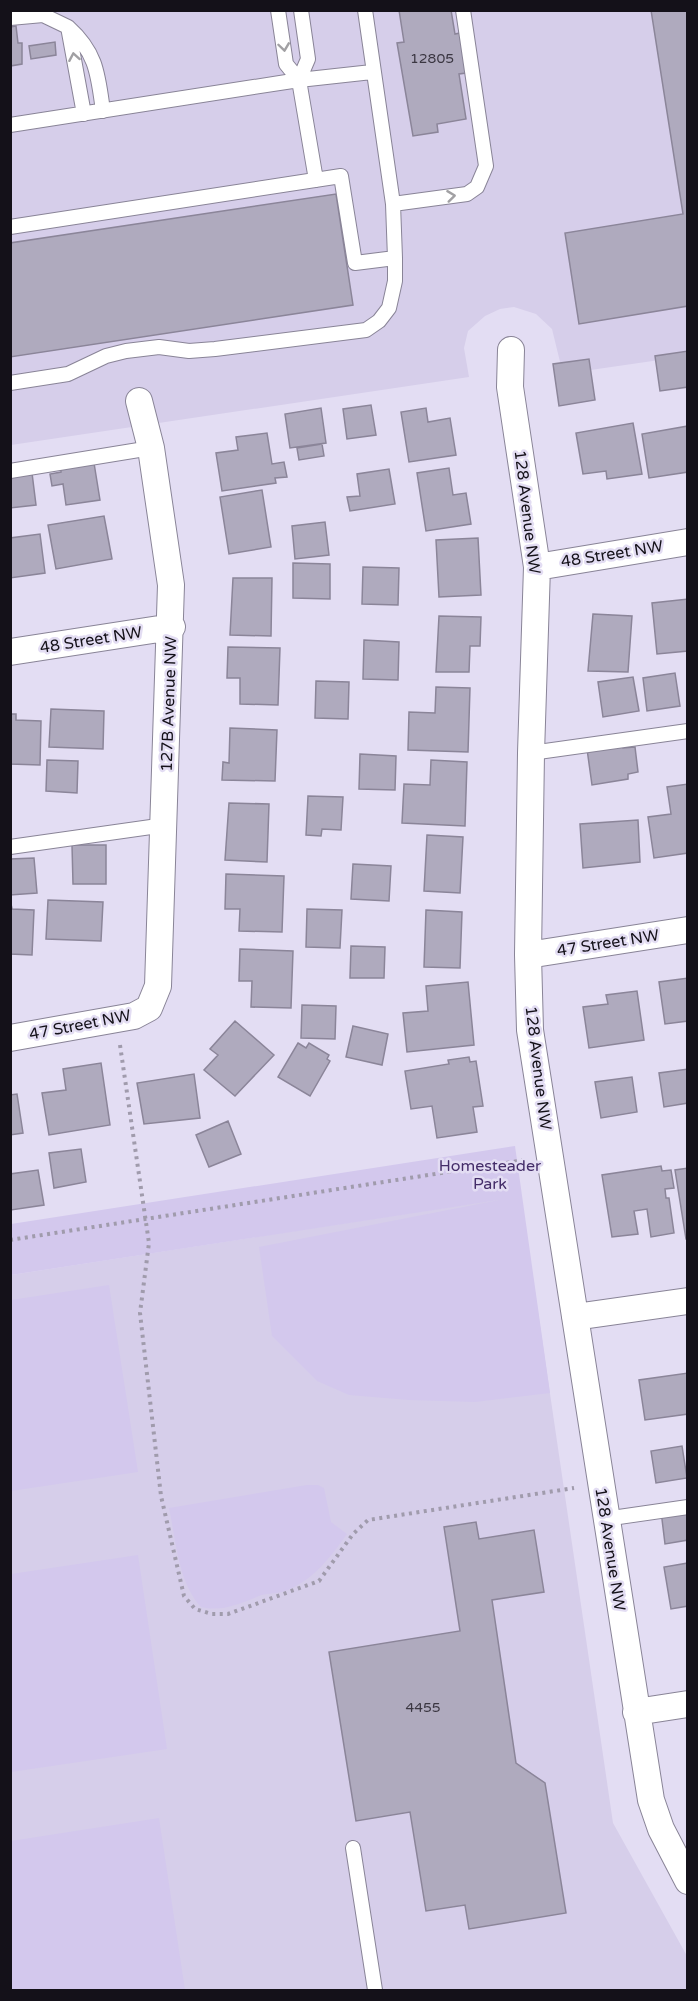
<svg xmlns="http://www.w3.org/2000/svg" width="698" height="2001" viewBox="0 0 698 2001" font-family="'Varela Round',sans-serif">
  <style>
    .built { fill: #d6ceea }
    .green { fill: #d3c8ed }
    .building { fill: #afaabe; stroke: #8b8599; stroke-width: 1.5 }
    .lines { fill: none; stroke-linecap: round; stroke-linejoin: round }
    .service-casing { stroke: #898497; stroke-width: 16 }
    .minor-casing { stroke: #898497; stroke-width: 28 }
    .path { stroke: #a09bac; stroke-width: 4; stroke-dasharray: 3 4.5; stroke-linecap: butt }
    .service { stroke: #fff; stroke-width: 14 }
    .minor { stroke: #fff; stroke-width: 26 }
    .oneway { stroke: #a1a0a3 }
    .labels { text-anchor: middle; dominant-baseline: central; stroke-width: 5; stroke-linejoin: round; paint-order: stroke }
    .number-label { font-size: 14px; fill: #3b3742 }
    .street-label { font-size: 16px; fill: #141119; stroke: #e3ddf3 }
    .park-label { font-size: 16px; fill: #442d69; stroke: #e3ddf3 }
  </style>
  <rect width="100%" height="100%" fill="#e3ddf3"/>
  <!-- built -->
  <path class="built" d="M10,11H687V356L563,374L552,329L536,314L514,307L500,309L485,316L468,331L464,348L469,377L11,445Z
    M521,1196L613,1823L687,1956V1990H11V1275Z"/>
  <!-- green -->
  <path class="green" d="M515,1146L550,1393L475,1402L409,1400L349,1395L317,1381L272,1336L259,1247L499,1200L11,1275V1224Z
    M109,1285L138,1472L11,1491V1300Z
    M307,1485H318L324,1488L331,1522L347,1534C330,1558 311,1583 282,1592C274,1594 266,1593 259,1596C239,1604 222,1612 201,1607C178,1582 176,1540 169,1508Z
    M138,1555L167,1749L11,1772V1574Z
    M159,1818L185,1990H11V1841Z"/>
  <!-- building -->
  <path class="building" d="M399,10H451L455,34L460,33L466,73L459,74L466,119L437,124L438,132L413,136L397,43L404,42Z
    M651,10H688V306L579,324L565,233L683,214Z
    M16,26L18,43H22V64L10,66V27Z
    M55,42L56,55L31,59L29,46Z
    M336,194L353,305L10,357V243Z
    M688,351V387L660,391L655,356Z
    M589,359L595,400L559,406L553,364Z
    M371,405L376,435L347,439L343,409Z
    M321,408L326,443L290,448L285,414Z
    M426,408L428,422L450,418L456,455L409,462L401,412Z
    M633,423L642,474L607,479L606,471L583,474L576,433Z
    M688,426V472L649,478L642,434Z
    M267,433L272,464L284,462L287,477L275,478L276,483L222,491L216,453L238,450L236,437Z
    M322,444L324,456L299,460L297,448Z
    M94,463L100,500L66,505L63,484L52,486L50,474L61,472V468Z
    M449,468L453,495L466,493L471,524L426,531L417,473Z
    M389,469L395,504L350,511L347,497L360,496L357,474Z
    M32,473L36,505L10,508V476Z
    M262,490L271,547L229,554L220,497Z
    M104,516L112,559L56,569L48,525Z
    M325,522L329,555L295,559L292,526Z
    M40,534L45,573L10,578V538Z
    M478,538L481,595L439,597L436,540Z
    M293,563L330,564V599L293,598Z
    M363,567L399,568L398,605L362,604Z
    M233,578H272L271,636L230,635Z
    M688,599V651L657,654L652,603Z
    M593,614L632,616L628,672L588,671Z
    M439,616L481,617L480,646H470L469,672H436Z
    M364,640L399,642L398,680L363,679Z
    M228,647L280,648L278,705L240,704V678H227Z
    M675,673L680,706L647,711L643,678Z
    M633,677L639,711L603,717L598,682Z
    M316,681L349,682L348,719L315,718Z
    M436,687L470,688L468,752L408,750L409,712L435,713Z
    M51,709L104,711L103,749L49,747Z
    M10,714H16V720L41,721L40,765L10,764Z
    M230,728L277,730L275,781L222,780L223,762L229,763Z
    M622,744L623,748L635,747L638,772L628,774V779L592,785L587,749Z
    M360,754L396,756L395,790L359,789Z
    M47,760L78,761L77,793L46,791Z
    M431,760L467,762L465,826L402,823L404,784L430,785Z
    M688,784V853L654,858L648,817L671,814L667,787Z
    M308,796L343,797L341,830L322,829L321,836L306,835Z
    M229,803L269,804L267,862L225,860Z
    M638,820L640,862L583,868L580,824Z
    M427,835L463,837L460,893L424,891Z
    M72,845H106V884H73Z
    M34,858L37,893L10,895V859Z
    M353,864L391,866L389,901L351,899Z
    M226,874L284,876L282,932L239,931L240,909H225Z
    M10,899L12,909L34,910L32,955L10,954Z
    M48,900L103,902L101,941L46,939Z
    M307,909L342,910L340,948L306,947Z
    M426,910L462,912L460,968L424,967Z
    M351,946L385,947L384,978H350Z
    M240,949L293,951L291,1008L251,1007L252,981H239Z
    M688,978V1021L665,1024L659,982Z
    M468,982L474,1045L407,1052L403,1013L428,1011L426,986Z
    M637,991L644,1040L589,1048L583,1007L608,1004L606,995Z
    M302,1005L336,1006L335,1039L301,1038Z
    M235,1021L274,1055L235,1096L204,1070L218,1055L210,1049Z
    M353,1026L388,1034L382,1065L346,1057Z
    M298,1043L306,1048L309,1043L329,1055L327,1059L330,1061L310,1096L278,1077Z
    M469,1057L470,1062L476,1061L483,1106L473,1107L477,1132L437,1138L432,1106L411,1109L405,1071L449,1064L448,1060Z
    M101,1063L110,1125L49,1135L42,1093L66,1090L63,1069Z
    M688,1069V1103L664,1107L659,1073Z
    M194,1074L200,1118L144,1124L137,1083Z
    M632,1077L637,1112L601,1118L595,1082Z
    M17,1094L23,1133L10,1135V1095Z
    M228,1121L241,1154L209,1167L196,1135Z
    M81,1149L86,1182L54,1188L49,1153Z
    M661,1166L662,1171L671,1170L674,1188L665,1189L666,1198H669L674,1233L651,1237L647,1209L634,1211L638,1234L612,1237L602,1175Z
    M688,1168V1239H686L675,1170Z
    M38,1170L44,1205L11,1210L10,1174Z
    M688,1373V1414L645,1420L639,1380Z
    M682,1446L687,1478L656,1483L651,1451Z
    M688,1507V1540L665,1544L661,1511Z
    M476,1522L479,1539L534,1530L544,1592L492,1600L516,1763L545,1783L566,1913L469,1929L465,1905L426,1911L410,1812L356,1821L329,1652L460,1631L444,1527Z
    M688,1563V1606L671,1609L664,1567Z"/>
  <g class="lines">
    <!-- service casing -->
    <g class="service-casing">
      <path id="service" d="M278,10L286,64L299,80L316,180
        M10,18L43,15L68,27L84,114
        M68,27C97,53 98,75 103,111
        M299,80L308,59L301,10
        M10,125L299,80L372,72
        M393,204L467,194L477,187L486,166L463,10
        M10,227L341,176L355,263L395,258
        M10,383L68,374L106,356L126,351L159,347L189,351L215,349L366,330L379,321L389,308L395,281V258L393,204L365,10
        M10,471L151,448
        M531,753L688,731
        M10,847L165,825
        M605,1519L688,1507
        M353,1848L375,1990"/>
    </g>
    <!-- minor casing -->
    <g class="minor-casing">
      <path id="minor" d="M511,350L510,387L537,567L531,753L528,955L530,1030L651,1800L661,1829L688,1881
        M537,567L688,542
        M10,652L172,627
        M528,955L688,930
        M10,1038L134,1016L149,1008L158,986L171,585L151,448L139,401
        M575,1317L688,1301
        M636,1712L688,1704"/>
    </g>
    <!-- path -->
    <path class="path" d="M120,1045L149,1243L140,1313L161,1496L184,1596L195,1609L212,1614H228L319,1581L353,1534L368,1520L574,1488
      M10,1240L525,1160"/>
    <!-- service -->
    <use href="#service" class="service"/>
    <!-- minor -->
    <use href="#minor" class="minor"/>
  </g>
  <!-- one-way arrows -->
  <defs><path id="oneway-chevron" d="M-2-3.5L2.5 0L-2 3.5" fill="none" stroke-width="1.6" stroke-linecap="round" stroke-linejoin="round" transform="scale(1.5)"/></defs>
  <g class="oneway">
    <use href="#oneway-chevron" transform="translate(284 47) rotate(82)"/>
    <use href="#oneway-chevron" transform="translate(74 57) rotate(-100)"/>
    <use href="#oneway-chevron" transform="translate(451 196) rotate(-7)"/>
  </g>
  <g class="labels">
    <!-- number labels -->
    <g class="number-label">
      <text x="432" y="58">12805</text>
      <text x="423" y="1707">4455</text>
    </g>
    <!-- street labels -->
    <g class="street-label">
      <text transform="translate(527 512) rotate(83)">128 Avenue NW</text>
      <text transform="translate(612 554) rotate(-9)">48 Street NW</text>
      <text transform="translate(91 640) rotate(-9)">48 Street NW</text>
      <text transform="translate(169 704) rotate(-88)">127B Avenue NW</text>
      <text transform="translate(608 943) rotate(-9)">47 Street NW</text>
      <text transform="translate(80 1025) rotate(-11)">47 Street NW</text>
      <text transform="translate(538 1068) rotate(83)">128 Avenue NW</text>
      <text transform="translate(610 1549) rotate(81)">128 Avenue NW</text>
    </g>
    <!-- park labels -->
    <g class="park-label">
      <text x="490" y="1166">Homesteader<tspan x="490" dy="18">Park</tspan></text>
    </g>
  </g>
  <!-- border -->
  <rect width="698" height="2001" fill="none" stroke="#141119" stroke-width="24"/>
</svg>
